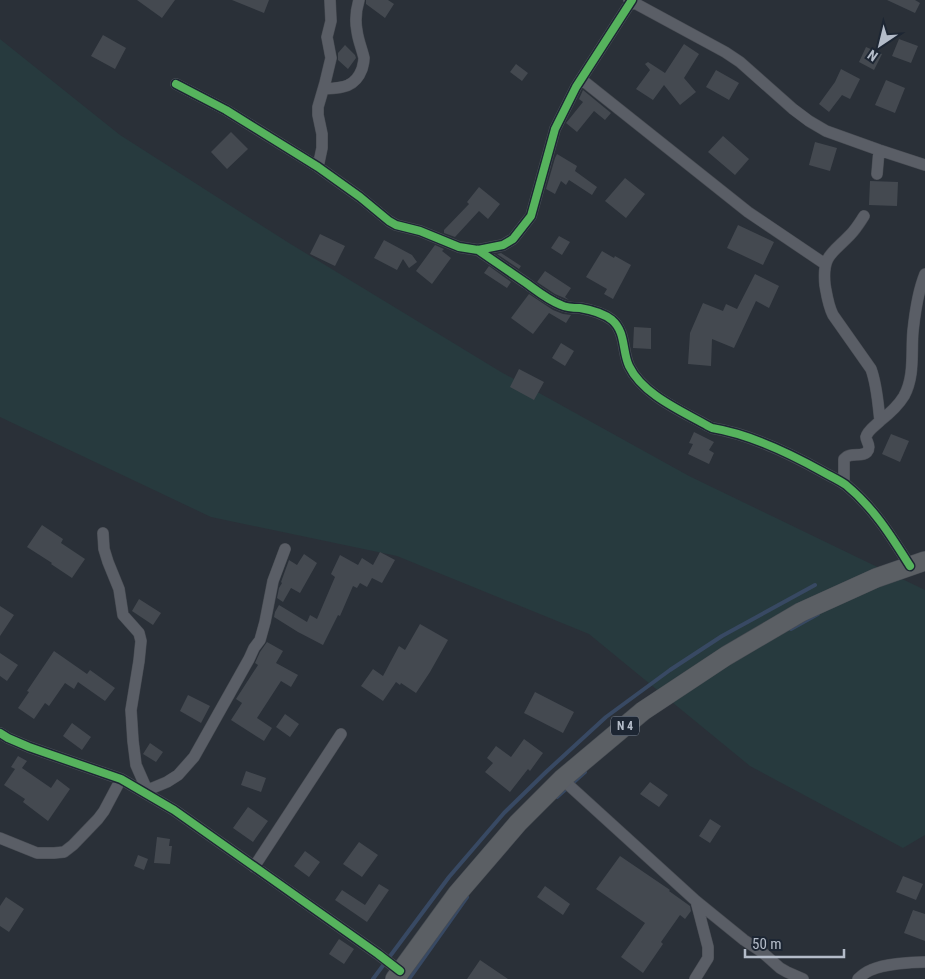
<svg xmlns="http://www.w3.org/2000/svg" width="925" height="979" viewBox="0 0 925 979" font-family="'Roboto Condensed',sans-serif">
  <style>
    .green { fill: #273a3e }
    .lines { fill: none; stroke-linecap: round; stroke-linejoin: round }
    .stream { stroke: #384963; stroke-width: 4 }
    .building { fill: #444950 }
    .minor-casing { stroke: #484c53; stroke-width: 12 }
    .trunk-casing { stroke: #474c53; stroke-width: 20 }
    .minor { stroke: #5a5e66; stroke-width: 11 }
    .trunk { stroke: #5b5f64; stroke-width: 19 }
    .cycleway-casing { stroke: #1d2633; stroke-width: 11 }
    .cycleway { stroke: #56b35d; stroke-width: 8 }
    .labels { text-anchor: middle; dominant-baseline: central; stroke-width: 5; stroke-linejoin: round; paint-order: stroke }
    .shield { fill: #1d2633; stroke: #878f9c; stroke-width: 1 }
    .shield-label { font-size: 12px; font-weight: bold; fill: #b4bcc9 }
  </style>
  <rect width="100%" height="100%" fill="#2a3038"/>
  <!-- green -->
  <path class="green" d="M0,39L120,135L289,243L501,372L689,476L925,590V835L903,848L750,766L589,634L397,556L211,517L0,417Z"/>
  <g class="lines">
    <!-- stream -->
    <path class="stream" d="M791,629L818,614
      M557,797L585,772
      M373,979L449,877L504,813L546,772L606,717L670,670L722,636L815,585
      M409,979L467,897"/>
  </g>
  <!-- building -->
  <path class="building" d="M137,0H175L162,18Z
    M232,0H269L264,13Z
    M366,0H388L394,4L385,18L366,4Z
    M887,0H915L920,3L915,13Z
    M103,35L126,48L115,69L91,56Z
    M899,39L918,46L911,63L892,56Z
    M684,44L699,54L684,78L696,92L680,105L664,85L653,100L636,89L650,70L645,64L648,62L665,73Z
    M345,45L355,55L356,58L348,69L338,60V53Z
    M866,47L882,54L874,70L859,62Z
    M516,64L528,73L522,81L510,72Z
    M841,69L860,79L850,99L842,95L829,112L819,104L835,82Z
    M716,70L739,83L729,100L706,87Z
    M886,80L905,88L895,113L875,105Z
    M583,90L611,113L605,120L594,111L577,132L566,123L583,102L579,99Z
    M231,132L248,149L227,169L211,152Z
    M723,136L749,159L735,175L708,152Z
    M815,142L837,148L830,171L809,165Z
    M557,154L577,166L575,171L597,187L592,195L569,180L566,185L561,181L555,194L546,189L555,158Z
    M625,178L645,194L626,218L605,201Z
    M870,181L898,182L897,206L869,205Z
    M479,187L500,204L488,219L479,211L455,237L444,233V230L469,204L467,202Z
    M738,225L774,242L763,265L727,248Z
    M320,234L345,246L335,266L310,254Z
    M559,236L570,242L562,255L551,248Z
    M384,240L412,255L417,262L409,268L403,259L397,270L374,258Z
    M435,245L444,249L442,251L451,258L432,284L416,271Z
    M602,251L614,258L615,256L631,265L613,299L604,294L607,289L586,277Z
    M501,253L521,266L519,269L497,254Z
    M489,266L511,282L507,288L484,273Z
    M545,271L571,288L565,297L569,300L555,294L537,282Z
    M755,274L779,286L769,308L756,301L734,348L712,339L711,366L688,364L690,333L703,303L723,311L726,304L737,309Z
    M529,294L553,310L563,314L571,315L566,323L549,313L533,334L511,318Z
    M634,327L651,328V349L633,348Z
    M561,343L574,351L565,366L552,358Z
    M519,369L544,382L534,400L510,387Z
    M694,432L714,442L709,450L714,453L709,464L688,454L693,444L689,443Z
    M891,434L909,441L900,462L882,454Z
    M42,525L63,539L61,543L85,559L72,578L51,564L52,563L27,547Z
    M380,552L395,560L382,583L372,578L367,587L360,583L357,588L353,586L340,616L338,615L323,645L298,632L274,617L275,612L279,605L307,622L310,615L317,619L335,577L331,574L340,555L358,565L362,558L373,565Z
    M304,554L317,563L300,593L291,588L283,602L277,598L279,588L282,583L281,582L289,560L297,565Z
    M139,599L161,613L153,625L132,611Z
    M0,606L14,615L0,636Z
    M420,624L448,640L430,672L416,693L401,683L400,685L396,682L383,701L361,686L373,669L383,676L399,646L405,650Z
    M267,642L283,651L276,663L298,675L291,687L281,681L257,718L272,728L264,741L231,720L242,703L236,699L258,665L255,663L260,652Z
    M54,651L87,674L90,670L115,688L105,701L78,682L74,689L65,683L49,706L45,703L34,719L18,708L29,692L27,691Z
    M0,653L18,665L7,681L0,676Z
    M535,692L574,712L563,733L524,713Z
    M188,695L210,706L201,723L180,711Z
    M285,714L299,724L290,737L276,727Z
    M72,723L91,737L82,750L63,736Z
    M524,739L543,753L530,771L528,769L510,792L485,772L493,763L487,758L496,746L511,757Z
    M150,743L163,752L156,762L143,754Z
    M18,756L27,761L22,768L51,788L57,779L70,789L48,821L23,802L25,799L4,785L15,769L11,767Z
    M246,771L266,778L261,792L241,785Z
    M650,782L668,795L659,807L640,794Z
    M248,807L268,821L253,842L233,828Z
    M710,819L721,826L710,843L699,836Z
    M157,837L170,839L169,846H172L170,864L154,863Z
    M359,842L378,855L362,877L343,864Z
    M305,851L320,862L309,877L294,866Z
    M138,855L148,859L144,870L134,866Z
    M620,856L670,890L669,891L690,906L691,911L685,919L680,915L661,942L663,944L643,973L621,957L645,923L596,889Z
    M903,876L923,884L916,900L896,892Z
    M379,884L389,890L367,922L335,900L342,890L365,905Z
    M545,886L570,904L563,915L537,897Z
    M6,897L24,909L9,932L0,926V906Z
    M913,910L925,914V941L904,933Z
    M339,939L354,949L344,964L329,954Z
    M480,960L508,979H467Z"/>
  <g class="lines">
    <!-- minor casing -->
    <g class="minor-casing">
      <path id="minor" d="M629,0L725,52L740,62L793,109L809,121L826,131L879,150L925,165
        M581,79L748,212L825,264
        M176,84L226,110L318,167L360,197L389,221L396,225L420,231L459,247L478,250L503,245L513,239L531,216L555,129L576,87L632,0
        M324,89C341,88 355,88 362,69C363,65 364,62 364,58C362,49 358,40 357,31C355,21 356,10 359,0
        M318,167L322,148V134L318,115V107L325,83L331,58L327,37L331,21L330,0
        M877,174L879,150
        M478,250C494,261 510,272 526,283C537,291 548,300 561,305C567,308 574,308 580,308C592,310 603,313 612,320C626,332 622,351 629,366C643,395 682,411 708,426L712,428C749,434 791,454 823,472C830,476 839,480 846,485C874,508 891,536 910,566
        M880,421C889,414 898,406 904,396C915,376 911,352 913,331C915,312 918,291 925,274
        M844,484V459C851,451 861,458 867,452C872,446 866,442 866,437C867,431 876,425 880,421C878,404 877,385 871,369L833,315C828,305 827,296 825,285C822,255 832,254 850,235C856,229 860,222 864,216
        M103,533L104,549L108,562L119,589L123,615L139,633L141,641L139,661L131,710L133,741L136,765L147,790
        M0,733L8,738L29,747L121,779L174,810L378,954L400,971
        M562,779L696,901L744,940L762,952L780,968L787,972L803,979
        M143,792L167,782L178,775L194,757L249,659L254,648L260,640L265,622L273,581L285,549
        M0,838L37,853H54L64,852L73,845L98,819L104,811L121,779
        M254,867L341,734
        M695,979L708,958V947L696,901
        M858,979C862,975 866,972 871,970C884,964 911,962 925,962"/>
    </g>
    <!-- trunk casing -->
    <g class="trunk-casing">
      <path id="trunk" d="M395,979L457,894L518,823L562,779L643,711L726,656L801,612L876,578L925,561"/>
    </g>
    <!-- minor -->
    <use href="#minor" class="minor"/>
    <!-- trunk -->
    <use href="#trunk" class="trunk"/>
    <!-- cycleway casing -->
    <g class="cycleway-casing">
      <path id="cycleway" d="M176,84L226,110L318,167L360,197L389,221L396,225L420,231L459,247L478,250L503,245L513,239L531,216L555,129L576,87L632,0
        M478,250C494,261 510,272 526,283C537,291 548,300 561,305C567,308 574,308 580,308C592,310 603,313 612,320C626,332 622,351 629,366C643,395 682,411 708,426L712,428C749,434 791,454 823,472C830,476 839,480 846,485C874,508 891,536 910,566
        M0,733L8,738L29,747L121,779L174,810L378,954L400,971"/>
    </g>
    <!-- cycleway -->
    <use href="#cycleway" class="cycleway"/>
  </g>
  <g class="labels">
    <!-- shield labels -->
    <rect class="shield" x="611" y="716.5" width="28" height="19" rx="4"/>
    <g class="shield-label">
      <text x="625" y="726">N 4</text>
    </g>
  </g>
  <!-- north arrow -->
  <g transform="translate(880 45) rotate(215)" stroke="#1d2633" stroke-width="4" paint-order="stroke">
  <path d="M0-4L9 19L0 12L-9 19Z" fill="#b4bcc9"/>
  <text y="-8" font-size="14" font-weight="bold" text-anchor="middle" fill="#b4bcc9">N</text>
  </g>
  <!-- scale -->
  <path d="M745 949v8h99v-8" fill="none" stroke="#b4bcc9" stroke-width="2.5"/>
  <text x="752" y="949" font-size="15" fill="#b4bcc9" stroke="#1d2633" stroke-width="4" paint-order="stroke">50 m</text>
</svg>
